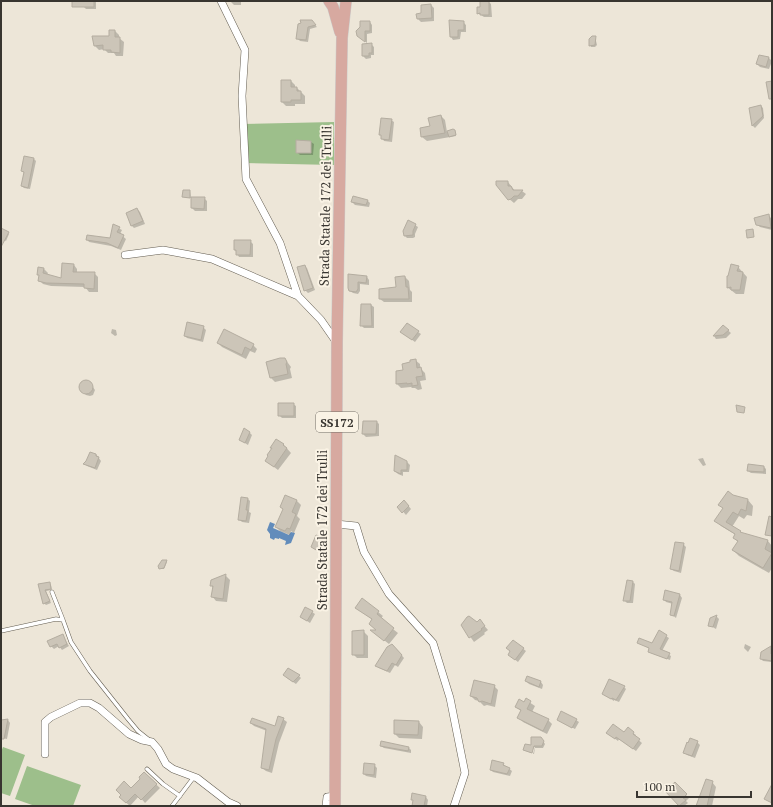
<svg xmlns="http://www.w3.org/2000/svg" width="773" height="807" viewBox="0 0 773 807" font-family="'PT Serif',serif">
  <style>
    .green { fill: #9dbf8b }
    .water { fill: #628cbb }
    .shadow { fill: #0003 }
    .building { fill: #ccc5b8; stroke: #b4ada0 }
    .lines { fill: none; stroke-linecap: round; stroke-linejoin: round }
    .lane-casing { stroke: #635d51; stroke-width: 4.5 }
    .street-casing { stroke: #635d51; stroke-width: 8 }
    .primary-casing { stroke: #cbcac9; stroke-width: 12 }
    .lane { stroke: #fff; stroke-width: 3.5 }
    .street { stroke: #fff; stroke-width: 7 }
    .primary { stroke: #d7a9a0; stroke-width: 11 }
    .labels { text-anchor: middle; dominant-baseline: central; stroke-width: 4; stroke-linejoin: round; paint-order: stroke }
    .shield { fill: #faf3e5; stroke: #726e66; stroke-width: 1 }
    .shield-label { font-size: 12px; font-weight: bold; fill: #383530 }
    .street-label { font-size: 13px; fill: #383530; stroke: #faf3e5 }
  </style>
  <rect width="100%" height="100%" fill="#ede6d8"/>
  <!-- green -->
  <path class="green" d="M334,122V165L243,163L241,124Z
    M3,747L25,755L10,796L1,793V752Z
    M27,766L81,785L73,806H35L15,799Z"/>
  <!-- water -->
  <path class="water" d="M270,522L275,524L273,528L289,535L291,532L295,533L291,543L285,545L286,541L279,538V539L275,538L274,540L270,538V534L267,530Z"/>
  <!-- shadow -->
  <path class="shadow" d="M83,1H96V9H86L83,6Z
    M230,1H241V5H234Z
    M488,1L491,4L492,17H484L478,13L481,8Z
    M431,5L434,8V21L421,22L418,19L417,14H422Z
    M311,21L317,27L310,29L308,42L300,41L298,39Z
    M450,21L463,22L466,25V32H461L460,39L453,40L451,37Z
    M370,22L372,25V33L367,34V43L358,36Z
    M115,31L119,35V38L124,42L123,56H116L114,53H108L104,49L99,50L95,46L109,37Z
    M595,37L597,45L595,47H591L590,40Z
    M371,44L374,47V55H371V58L366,59L363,56Z
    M760,56L769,58L772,61L769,69L760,67L757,64Z
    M291,81L295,85V88H297L305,96V104H295V106H286L282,102Z
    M761,106L763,108L764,118L755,128L753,126L750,108Z
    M441,116L445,120L447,132L455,131L456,136L427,141L422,137Z
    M391,120L394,122L392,142L384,141L380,134Z
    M297,141L311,142L314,144L313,155H300L297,152Z
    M25,157L34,159L36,161L30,189L24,188L22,186L24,173L22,170Z
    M508,182L515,191H522L526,194L522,199H518L514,203L508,198Z
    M190,191L191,198H204L207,201V211H195L192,208V198L183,197Z
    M367,200L370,203L369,207L355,205L352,202Z
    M137,209L140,212L145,224L134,228L132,226Z
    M768,215L771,218L772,230L760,227L757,224Z
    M409,221L418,227L415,234V237L413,238H407L405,236Z
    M114,226L122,230L120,234L126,239L121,250L111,246L89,242L87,239H110Z
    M8,233L9,234L6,241L1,238V234Z
    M250,241L253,244V257H239L235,250Z
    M74,265L77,269V273H94L98,277V292H89L85,287L51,286L43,284L39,280V268L44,269L48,273L47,275L61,279Z
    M304,266L307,268L315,290L308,293L305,290Z
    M738,267L747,277L744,294H736L727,287Z
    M349,275L367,277L369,280V285L360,284V291L358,294L353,293L350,291Z
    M405,277L409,281L410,290L412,292V302H384L380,299L397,288Z
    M371,305L374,307V328H364L361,325Z
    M203,327L206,330L203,342L187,338L185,336Z
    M724,327L731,333L726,338L716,339L714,336Z
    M112,329L116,330L117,335L115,336L111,333Z
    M401,332H418L421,334L415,342Z
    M218,343L253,345L257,349L255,353L250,351L246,359L222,347Z
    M285,359L291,367L290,369L292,378L275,382L271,378Z
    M415,360L420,364V368L425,373L426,380L420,381L422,389L418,390L415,388H412L411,387L401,388L397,384L404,371Z
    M85,382L90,383L95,390L93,395L90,396L86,395L80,388L81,384Z
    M293,404L296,406V418H282L279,415Z
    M377,422L379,424V436L366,437L363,434Z
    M249,432L252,435L248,445L240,440Z
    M283,444L291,453L278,470L266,461L273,449L272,448Z
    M96,454L101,461L97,470L87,466L85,464Z
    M703,458L706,465L703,466L698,459Z
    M407,462L410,465L409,472H403V476L398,474L395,471Z
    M764,467L766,469V474L751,473L748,471Z
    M286,496L297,501L301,505L297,516L300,519L294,533L291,531L290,535L280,531L276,527L284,510L281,507Z
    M733,496L748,500L753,506L752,516L747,515L744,519L739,516L732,527L742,534L768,541L772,546L771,553L772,555V568L769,573L739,556L733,550L738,542L734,538L736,535L721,526L716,520Z
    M248,499L250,501L249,512L251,513L249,523L242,522L239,519Z
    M407,504L411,509L406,515L399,507Z
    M322,539L323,540L319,551L312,547Z
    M683,544L686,547L681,573L674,571L671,569Z
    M167,561V562L164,569H161L160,568Z
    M226,576L230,580L227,602L216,601L212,596L213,588L211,585L212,580Z
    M633,582L635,584L633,603H627L624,600Z
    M49,583L51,585L52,590L46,591L51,603L46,605L44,603L39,585Z
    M666,591L680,595L682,598L676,618L671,614L673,604L666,602L664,599Z
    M356,608L378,612L383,616L380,619L398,633L389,644L376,634L378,631L373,620Z
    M312,612L315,614L310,623L301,617Z
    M717,617L719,619L716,629L709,625L711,619Z
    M480,621L488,630L484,633L485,634L474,642L462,625L477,623Z
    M364,632L368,636V658H357L353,654Z
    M659,632L669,638L662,651L671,656L670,660L651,653L649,652L650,649L638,642L652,644Z
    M62,635L69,646L62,650L59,646L54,649L51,646Z
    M513,641L526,651L518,662L509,655L511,652Z
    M745,644L751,647L748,652L744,648Z
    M771,648L772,662L763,661L761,659L762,653Z
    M396,649L404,658L398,667L395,665L390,673L379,668L377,666Z
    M299,676L301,678L296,684L287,678Z
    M526,681L541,682L543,685L542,689L529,684Z
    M494,686L498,690L495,707L487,705L484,706L479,701L475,700L471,696Z
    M624,687L626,689L619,702L614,700V701L603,694Z
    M526,700L535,706L532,712L548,720L552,724L547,734L523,722L519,717L521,711L516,707L524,703Z
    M283,719L287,722L279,743L272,773L266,771L262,768L267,731L254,726L251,723L275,727Z
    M8,720L10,723L7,739L2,738L1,737V721Z
    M558,720H576L579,722L575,729Z
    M395,721L419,722L423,727L422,739L399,738L395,734Z
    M624,733H633L636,735L635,737L642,743L636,751L619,739L618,741L610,735Z
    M543,741L545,744L543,748H535L534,754H533L535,747H533L531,753L524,750Z
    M382,742L409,748L411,750V753L384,748L381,746Z
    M697,742L700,745L695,758L687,755L684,752Z
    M503,764L512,771L510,776L493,772L491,770Z
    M374,765L377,768L376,778L366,776L364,774Z
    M144,773L160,788L145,803L139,796L130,806L123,800L142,779Z
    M712,782L716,787L712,806H697Z
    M675,784L689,798L686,801L688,803L684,806H681L667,791Z
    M413,794L426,797L428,800L427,806H413L414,802L412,799Z"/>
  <!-- building -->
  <path class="building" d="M72,1H94V7H72Z
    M480,1H489V15H480V13L477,14V7H480Z
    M431,4L432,18L417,19L416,14L421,13V5Z
    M300,20H312L316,25L308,27L306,40L296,39L298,24L301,23Z
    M449,20L464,21V30H458V37H450Z
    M360,21H370V31H365V42L357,36L356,31L360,27Z
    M109,30H115V37H120V53L111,52V50H103V45L94,46L92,36H109Z
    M596,36L595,45L589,46V39L592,36Z
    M372,43V53H369V56H362V44Z
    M759,55L769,57L766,67L756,64Z
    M281,80H291V87H297V91H301V100H291V102H281Z
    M772,81V99H769L766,82Z
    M761,105L763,116L752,126L749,108Z
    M441,115L445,133L421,137L420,128L430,126L428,118Z
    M381,118L392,119L389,140L381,139V135H379Z
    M453,129L455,130L456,135L449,137L447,131Z
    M296,140L311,141V153H296Z
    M24,156L34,158L28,188L21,186L24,172L21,171Z
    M496,181H508V186H511L513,190H523L518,196H514L511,199L508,200L496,185Z
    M183,190H190V198L182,197Z
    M353,196L368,200L366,205L351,202Z
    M191,197H205L204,209L191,208Z
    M137,208L143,221L131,226L126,213Z
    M769,214L771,228L756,225L754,218Z
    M408,220L416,224L413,231V235L404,236L403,231Z
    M113,224L120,227L117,232L124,235L118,248L107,243L86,240L87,235L110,238Z
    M1,228L9,232L1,247Z
    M753,229L754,237L747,238L746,230Z
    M234,240H251L250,255H236V250H234Z
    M62,263L74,264L73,272H95L94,289L84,288V284L46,283L38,281L39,275H37L38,267L44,268L43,273L61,278Z
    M731,264L739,266L737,271L743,272L740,290H731V287L727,288V276H728Z
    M305,265L313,288L304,291L297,267Z
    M348,274L367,276L366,283L358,282V289L356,292L349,291L348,288Z
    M403,276H405L406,287H408L409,299H379V289L396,287L395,277Z
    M361,304H371L372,326H360Z
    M187,322L204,326L201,340L184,336Z
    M407,323L419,331L412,340L400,332Z
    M723,325L729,330L723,335L713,336Z
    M224,329L254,344L251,350L245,347L242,355L217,343Z
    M280,358H285L287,362L286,364L288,374L270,378L266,362Z
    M416,359L417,368L421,367L423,376L416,377L418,385L412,386V383L407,384V383L396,384V371L403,370L402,364L410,362V360Z
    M79 387a7 7 0 1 1 14 0a7 7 0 1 1-14 0Z
    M278,403H294V416H278Z
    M736,405L745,407L744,413L737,412Z
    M363,421H377L376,434H362Z
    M244,428L250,432L245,443L239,440Z
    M276,439L284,444L283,445L287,448L274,467L265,461L268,456L267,455L272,448H270Z
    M90,452L96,454V456L99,457L95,468L83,464L86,461Z
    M395,455L407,461V470H401V474L394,471Z
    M748,464L764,466V472L747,471Z
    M728,491L733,495L748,499L746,511L741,509L738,515L733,512L726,522L741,531L740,532L768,540L765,549L772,553L763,568L732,550L738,541L733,538L735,534L714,521L723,508L718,505Z
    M285,495L297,500L292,512L296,514L290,529L287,528L285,531L275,527L283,509L280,507Z
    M241,497L248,498L246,510H248L246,521L238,520Z
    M404,500L409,506L402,513L397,507Z
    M769,516L772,517V536L765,535Z
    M316,535L323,538L318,551L311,547Z
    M675,542L684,543L679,571L670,569Z
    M162,560H167L164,568L159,569L158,566Z
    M226,574L223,599L211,597L213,586H210L211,580Z
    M627,580L633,581L630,601H623Z
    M50,582L51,589L45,590L50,601L43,604L38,584Z
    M665,590L680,594L674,616L670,615L672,602L663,600Z
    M362,598L379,611L377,614L394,628L384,641L370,630H376L369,624L372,619L355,608Z
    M305,607L313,611L307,621L300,617Z
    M717,615L713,627L708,626L710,618Z
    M469,616L477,622L480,619L485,626L481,629L482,630L469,638L461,625L467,617Z
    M364,630V655H352V631Z
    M659,630L667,635L660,649L670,653L667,659L648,652L649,648L637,643L639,638L652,643Z
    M63,634L67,644L59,648L57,644L50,647L47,641Z
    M513,640L524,648L515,660L508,655L510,651L506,648Z
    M392,644L402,655L396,665L392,663L387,671L375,666L387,647Z
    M771,646V654H772V661L760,659L761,652Z
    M288,668L300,675L293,682L283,675Z
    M527,676L541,681L539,687L525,681Z
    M609,679L625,686L616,700L612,698L611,699L602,694Z
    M474,680L495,685L491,704L482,701L479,702L477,698L470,696Z
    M526,698L531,701L527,709L549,719L543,731L517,718L521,710L515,707L519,699L524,702Z
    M561,711L577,719L572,728L557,720Z
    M278,716L284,718L276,739L269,770L261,768L266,729L250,723L252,718L275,726Z
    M8,719L4,739H1V720Z
    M394,720L419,721L418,735L394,734Z
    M613,724L624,732L628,727L634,732L633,734L640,739L633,749L616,737L615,739L606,733Z
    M531,737H541L544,741L542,746H534L532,753L523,750L525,744L531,745Z
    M690,738L698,741L692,756L683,753L687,742L688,743Z
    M381,741L409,747L408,751L380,746Z
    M492,760L504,763L503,765L510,768L507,774L490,770Z
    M364,763L375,764L374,775L363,774Z
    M144,772L157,784L141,800L135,794L126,803L119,797L121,795L116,790L124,781L131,788L140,779L139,777Z
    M706,779L713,781L707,806H696Z
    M675,782L687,794L683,798L686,800L679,806L665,791Z
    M772,784V803L764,799Z
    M412,793L426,796L424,806H412L413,800H411Z"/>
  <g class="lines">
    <!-- lane casing -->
    <g class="lane-casing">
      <path id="lane" d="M52,592L63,620
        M1,631L56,619L63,620L71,642L90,671L128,719L138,731L148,739
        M147,769L163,784L180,796
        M172,806L194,777"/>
    </g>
    <!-- street casing -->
    <g class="street-casing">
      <path id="street" d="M221,1L245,50L242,96L246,179L280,243L298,296L321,320L337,343
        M125,255L163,250L212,259L298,296
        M336,524L356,526L364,552L389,594L433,643L450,698L465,773L454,806
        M45,754V722L51,717L80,703H90L99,708L129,734L142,740L152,742L158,749L166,764L173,769L197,778L228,802L237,806
        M326,806L327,797L335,796"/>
    </g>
    <!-- primary casing -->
    <g class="primary-casing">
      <path id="primary" d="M329,1L333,7L340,32
        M335,806L337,343L342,38L346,1"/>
    </g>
    <!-- lane -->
    <use href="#lane" class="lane"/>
    <!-- street -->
    <use href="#street" class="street"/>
    <!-- primary -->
    <use href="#primary" class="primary"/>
  </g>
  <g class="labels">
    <!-- shield labels -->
    <rect class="shield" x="316" y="412" width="42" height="20" rx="3"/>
    <g class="shield-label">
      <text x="337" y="422">SS172</text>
    </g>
    <!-- street labels -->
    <g class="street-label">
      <text transform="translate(325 206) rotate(-89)">Strada Statale 172 dei Trulli</text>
      <text transform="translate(322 530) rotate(-90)">Strada Statale 172 dei Trulli</text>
    </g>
  </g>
  <!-- border -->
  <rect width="773" height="807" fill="none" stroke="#383530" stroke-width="4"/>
  <!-- scale -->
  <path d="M637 791v6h114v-6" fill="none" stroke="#383530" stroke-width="2"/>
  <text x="643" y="791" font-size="12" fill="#383530" stroke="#faf3e5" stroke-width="3" paint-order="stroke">100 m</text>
</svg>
